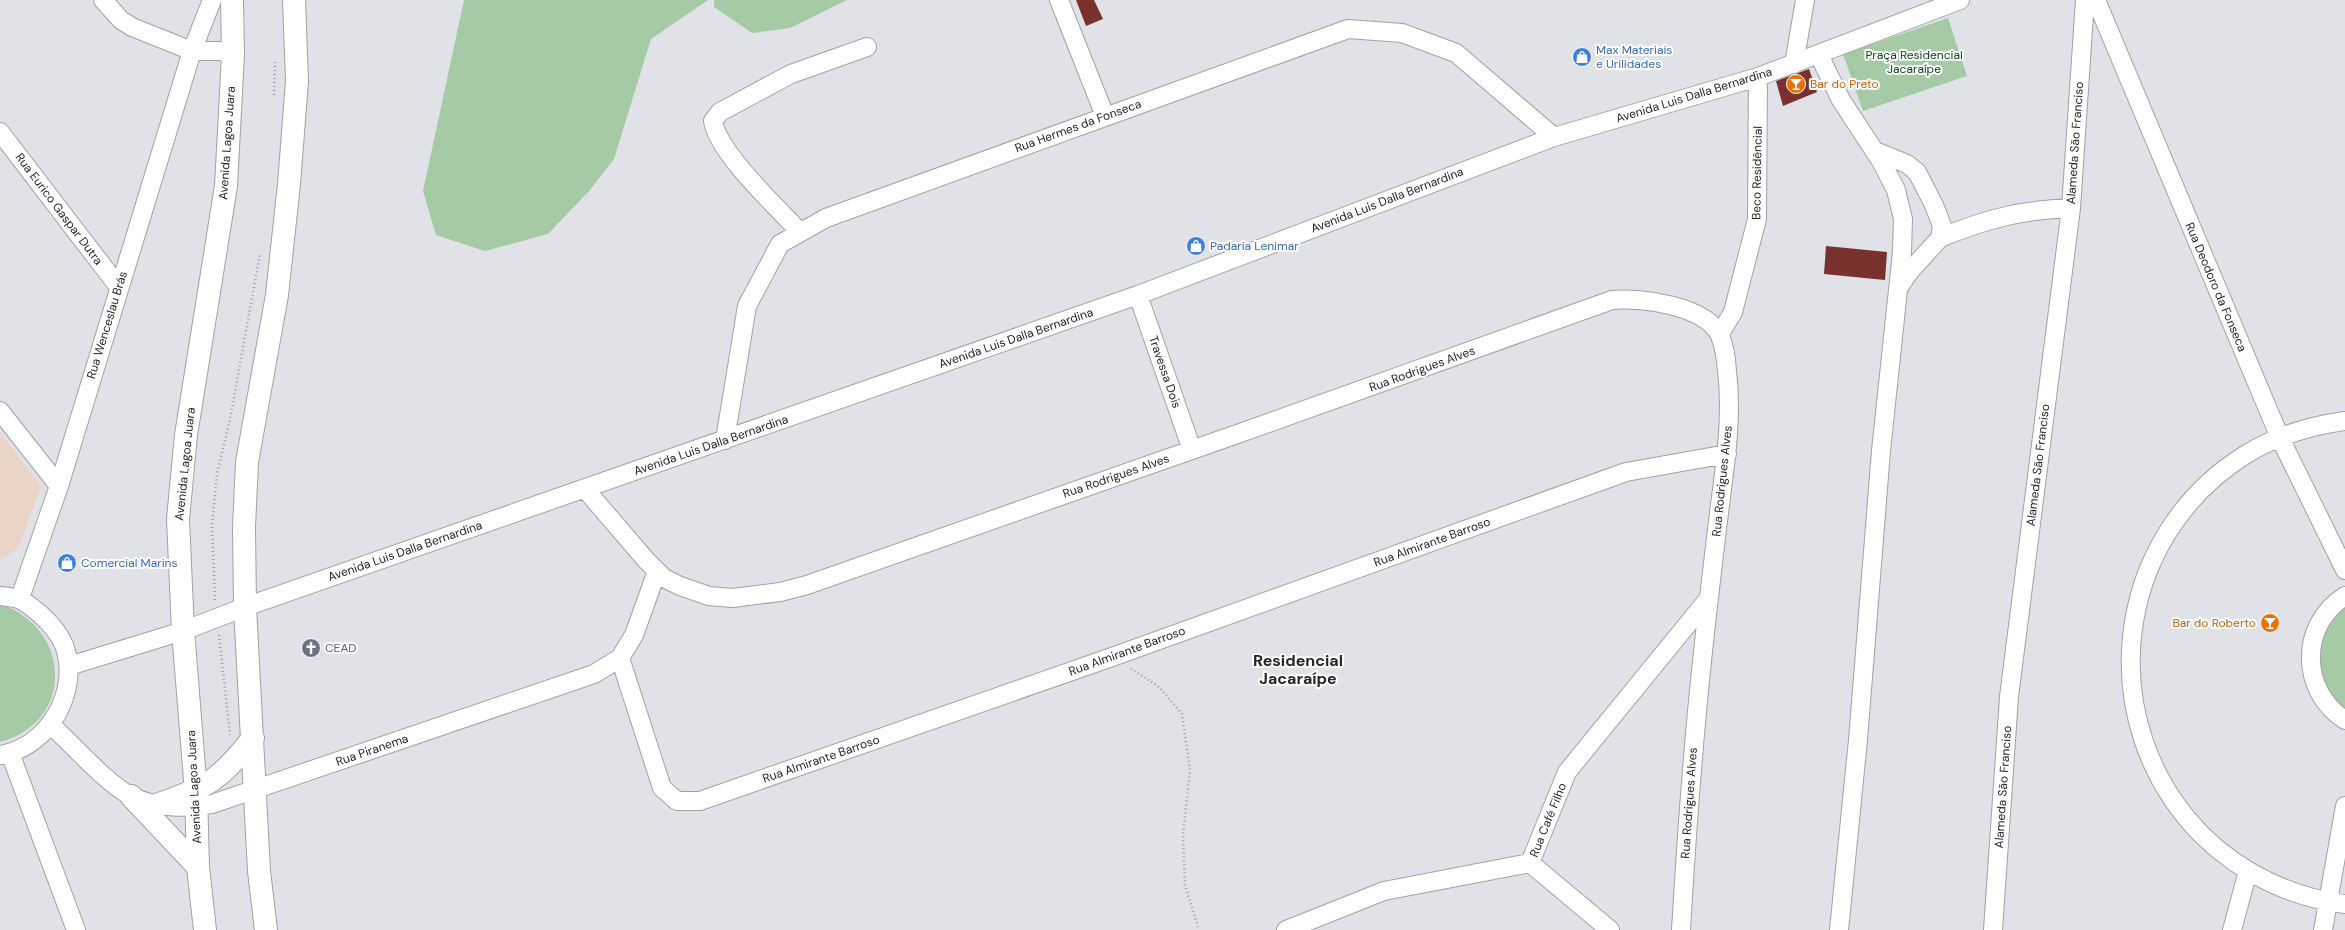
<svg xmlns="http://www.w3.org/2000/svg" width="2345" height="930" viewBox="0 0 2345 930" font-family="'DM Sans',sans-serif">
  <style>
    .education { fill: #e9d4c7 }
    .green { fill: #a6c9a6 }
    .building { fill: #79312d }
    .lines { fill: none; stroke-linecap: round; stroke-linejoin: round }
    .minor-casing { stroke: #a0a2a6; stroke-width: 20 }
    .secondary-casing { stroke: #a0a2a6; stroke-width: 24 }
    .path { stroke: #9fa0a4; stroke-width: 2.5; stroke-dasharray: 1 3; stroke-linecap: butt }
    .minor { stroke: #fff; stroke-width: 18 }
    .secondary { stroke: #fff; stroke-width: 22 }
    .labels { text-anchor: middle; dominant-baseline: central; stroke-width: 4; stroke-linejoin: round; paint-order: stroke }
    .shop-label { font-size: 12px; fill: #366cbe; stroke: #fff; text-anchor: start }
    .park-label { font-size: 12px; fill: #074811; stroke: #fff }
    .food-label { font-size: 12px; fill: #c56008; stroke: #fff; text-anchor: start }
    .street-label { font-size: 12px; fill: #252627; stroke: #fff }
    .worship-label { font-size: 12px; fill: #5b616d; stroke: #fff; text-anchor: start }
    .district-label { font-size: 16px; font-weight: bold; fill: #252627; stroke: #fff }
  </style>
  <rect width="100%" height="100%" fill="#e1e2e7"/>
  <!-- education -->
  <path class="education" d="M0,432L41,487L18,548L0,560Z"/>
  <!-- green -->
  <path class="green" d="M464,0H708L651,39L614,159L589,191L548,234L485,251L436,235L423,191Z
    M714,0H847L790,28L752,33L714,7Z
    M1948,18L1967,76L1863,111L1843,54Z
    M0,604C72,628 75,722 0,742Z
    M2345,606V711C2310,678 2309,638 2345,606Z"/>
  <!-- building -->
  <path class="building" d="M1076,0H1094L1103,19L1086,26Z
    M1809,69L1817,92L1783,106L1776,81Z
    M1826,246L1887,252L1885,280L1824,274Z"/>
  <g class="lines">
    <!-- minor casing -->
    <g class="minor-casing">
      <path id="minor" d="M103,0L121,20L132,27L192,51H220L233,55
        M1059,0L1105,116
        M2096,0L2280,438L2345,570
        M1819,55L1841,100L1881,161L1896,190L1903,219L1902,252L1881,451L1858,740L1839,930
        M1794,64L1805,0
        M0,132L118,286
        M1875,151L1907,164L1917,172L1934,205L1942,226L1940,238L1910,271L1899,287
        M800,232C777,207 718,153 713,121L720,112L791,74L867,47
        M1940,238C1986,219 2021,210 2071,208
        M1138,295L1192,450
        M1720,334L1733,312L1757,219L1758,77
        M0,411L59,486
        M2345,421C2310,426 2275,436 2245,455C2111,539 2092,725 2203,836C2241,873 2292,898 2345,904
        M725,440L747,306L780,244L826,218L1348,29L1402,33L1456,53L1554,137
        M585,489L646,560L664,578L680,586L709,596L733,598L780,592L807,585L1243,432L1612,300C1641,297 1707,306 1720,336C1725,347 1726,359 1727,371C1733,421 1724,471 1718,521C1712,571 1706,621 1701,671C1692,758 1686,844 1681,930
        M0,596C22,598 23,600 40,614C50,623 59,633 64,645C81,691 48,748 0,755
        M2345,596C2299,625 2300,691 2345,720
        M20,598L59,486L192,51L212,0
        M620,658L662,788L677,801H700L1112,657L1626,472L1727,454
        M69,666L183,631L245,607L1138,295L1554,137L1758,77L1960,0
        M50,724C71,743 107,784 131,796C155,808 186,809 212,804L594,674L620,658L634,635L657,571
        M10,753L76,930
        M1530,863L1567,772L1709,598
        M1530,863L1610,930
        M1286,930L1384,891L1530,863
        M1993,930L2009,697L2071,208L2085,0
        M2232,930L2248,871
        M2323,930L2345,806"/>
    </g>
    <!-- secondary casing -->
    <g class="secondary-casing">
      <path id="secondary" d="M131,796L198,867
        M159,804C208,787 221,779 253,738
        M205,930L198,867L196,792L183,631L178,519L186,435L226,186L233,55L232,0
        M266,930L259,871L245,607L244,527L247,462L277,295L289,184L297,81L294,0"/>
    </g>
    <!-- path -->
    <path class="path" d="M274,95L275,60
      M215,600L212,526L217,474L230,419L260,254
      M219,635L230,735
      M1131,669L1158,686L1182,714L1190,770L1183,834L1185,885L1199,930"/>
    <!-- minor -->
    <use href="#minor" class="minor"/>
    <!-- secondary -->
    <use href="#secondary" class="secondary"/>
  </g>
  <!-- icons -->
  <defs>
    <g id="shop-disc" transform="scale(1)"><circle r="9.5" fill="#3f7fe0" stroke="#fff"/><path d="M-5-2.5h2.3a2.7 3.5 0 0 1 5.4 0H5L5.5 6h-11ZM-1.5-2.5h3a1.5 2.3 0 0 0-3 0Z" fill="#fff"/></g>
    <g id="bar-disc" transform="scale(1)"><circle r="9.5" fill="#e8710a" stroke="#fff"/><path d="M-6-5H6L.8 .8V4.5H3.5V6h-7V4.5H-.8V.8Z" fill="#fff"/></g>
    <g id="church-disc" transform="scale(1)"><circle r="9.5" fill="#6b7280" stroke="#fff"/><path d="M-1.2-6h2.4v3.5h3.3v2.4h-3.3V6h-2.4V-.1h-3.3v-2.4h3.3Z" fill="#fff"/></g>
  </defs>
  <g fill-rule="evenodd">
    <use href="#shop-disc" x="1582" y="57"/>
    <use href="#bar-disc" x="1796" y="84"/>
    <use href="#shop-disc" x="1196" y="246"/>
    <use href="#shop-disc" x="67" y="563"/>
    <use href="#bar-disc" x="2270" y="623"/>
    <use href="#church-disc" x="311" y="648"/>
  </g>
  <g class="labels">
    <!-- shop labels -->
    <g class="shop-label">
      <text x="1596" y="50">Max Materiais<tspan x="1596" dy="14">e Urilidades</tspan></text>
      <text x="1210" y="246">Padaria Lenimar</text>
      <text x="81" y="563">Comercial Marins</text>
    </g>
    <!-- park labels -->
    <g class="park-label">
      <text x="1914" y="55">Praça Residencial<tspan x="1914" dy="14">Jacaraípe</tspan></text>
    </g>
    <!-- food labels -->
    <g class="food-label">
      <text x="1810" y="84">Bar do Preto</text>
      <text x="2256" y="623" text-anchor="end">Bar do Roberto</text>
    </g>
    <!-- street labels -->
    <g class="street-label">
      <text transform="translate(1694 95) rotate(-17)">Avenida Luis Dalla Bernardina</text>
      <text transform="translate(1078 126) rotate(-20)">Rua Hermes da Fonseca</text>
      <text transform="translate(227 143) rotate(-86)">Avenida Lagoa Juara</text>
      <text transform="translate(2075 143) rotate(-86)">Alameda São Franciso</text>
      <text transform="translate(1757 173) rotate(-89)">Beco Residêncial</text>
      <text transform="translate(1387 200) rotate(-21)">Avenida Luis Dalla Bernardina</text>
      <text transform="translate(59 209) rotate(53)">Rua Eurico Gaspar Dutra</text>
      <text transform="translate(2216 287) rotate(67)">Rua Deodoro da Fonseca</text>
      <text transform="translate(107 325) rotate(-73)">Rua Wenceslau Brás</text>
      <text transform="translate(1016 338) rotate(-19)">Avenida Luis Dalla Bernardina</text>
      <text transform="translate(1422 369) rotate(-20)">Rua Rodrigues Alves</text>
      <text transform="translate(1165 372) rotate(71)">Travessa Dois</text>
      <text transform="translate(711 445) rotate(-19)">Avenida Luis Dalla Bernardina</text>
      <text transform="translate(185 464) rotate(-84)">Avenida Lagoa Juara</text>
      <text transform="translate(2038 465) rotate(-83)">Alameda São Franciso</text>
      <text transform="translate(1116 476) rotate(-19)">Rua Rodrigues Alves</text>
      <text transform="translate(1722 481) rotate(-84)">Rua Rodrigues Alves</text>
      <text transform="translate(1432 542) rotate(-20)">Rua Almirante Barroso</text>
      <text transform="translate(405 551) rotate(-19)">Avenida Luis Dalla Bernardina</text>
      <text transform="translate(1127 651) rotate(-20)">Rua Almirante Barroso</text>
      <text transform="translate(372 750) rotate(-19)">Rua Piranema</text>
      <text transform="translate(821 759) rotate(-19)">Rua Almirante Barroso</text>
      <text transform="translate(194 787) rotate(-93)">Avenida Lagoa Juara</text>
      <text transform="translate(2003 787) rotate(-86)">Alameda São Franciso</text>
      <text transform="translate(1689 803) rotate(-86)">Rua Rodrigues Alves</text>
      <text transform="translate(1548 820) rotate(-68)">Rua Café Filho</text>
    </g>
    <!-- worship labels -->
    <g class="worship-label">
      <text x="325" y="648">CEAD</text>
    </g>
    <!-- district labels -->
    <g class="district-label">
      <text x="1298" y="660">Residencial<tspan x="1298" dy="18">Jacaraípe</tspan></text>
    </g>
  </g>
</svg>
